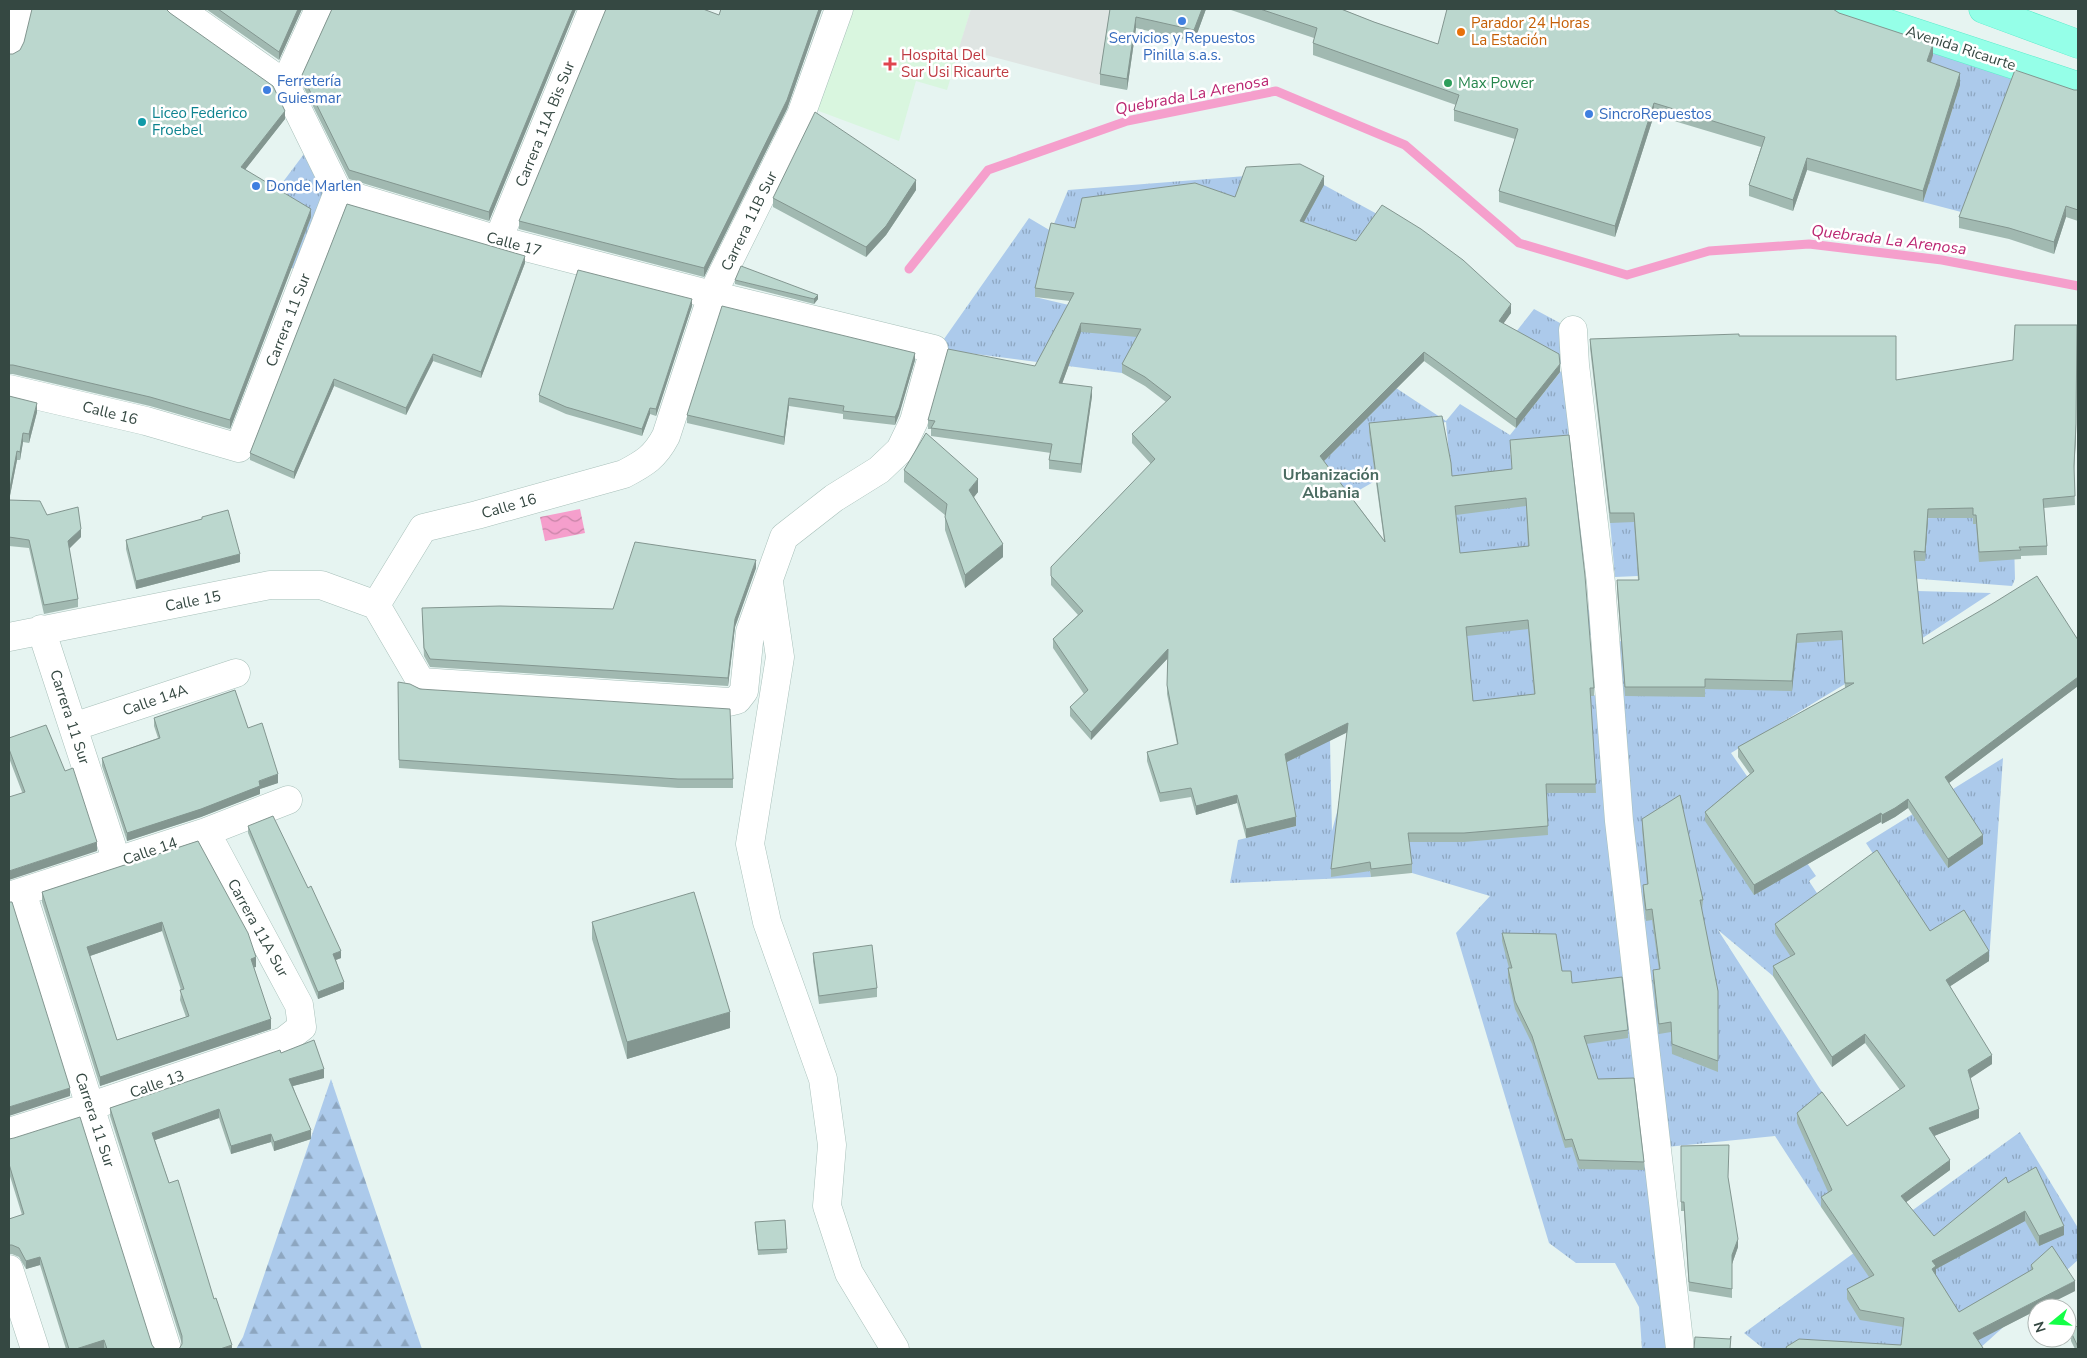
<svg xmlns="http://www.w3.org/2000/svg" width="2087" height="1358" viewBox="0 0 2087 1358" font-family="'Nunito Sans',sans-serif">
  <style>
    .medical { fill: #d9f6df }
    .grass { fill: url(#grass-tufts) }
    .forest { fill: url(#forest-firs) }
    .parking { fill: #dfe5e3 }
    .water { fill: url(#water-waves) }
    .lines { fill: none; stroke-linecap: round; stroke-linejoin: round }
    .stream { stroke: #f59fcc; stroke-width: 9 }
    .minor-casing { stroke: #a8c0ba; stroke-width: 29 }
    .major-casing { stroke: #5debcb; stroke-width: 29 }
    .minor { stroke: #fff; stroke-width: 28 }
    .major { stroke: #95ffe8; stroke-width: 28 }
    .wall { fill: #a1b9b1; fill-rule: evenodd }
    .shaded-wall { fill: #839690 }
    .building { fill: #bbd7ce; stroke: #839690; fill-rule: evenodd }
    .shop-dot { fill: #3f7fe0; stroke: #fff; stroke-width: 2 }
    .food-dot { fill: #e8710a; stroke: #fff; stroke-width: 2 }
    .health-dot { fill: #e0444e; stroke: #fff; stroke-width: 2 }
    .leisure-dot { fill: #2e9e5b; stroke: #fff; stroke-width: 2 }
    .culture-dot { fill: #0f9aa8; stroke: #fff; stroke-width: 2 }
    .labels { text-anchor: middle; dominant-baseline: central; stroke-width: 5; stroke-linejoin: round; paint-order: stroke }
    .food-label { font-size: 15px; fill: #c56008; stroke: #fff; text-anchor: start }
    .shop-label { font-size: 15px; fill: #366cbe; stroke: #fff; text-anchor: start }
    .street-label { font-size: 15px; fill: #354842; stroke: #fff }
    .health-label { font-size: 15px; fill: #be3a42; stroke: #fff; text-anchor: start }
    .leisure-label { font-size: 15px; fill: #27864d; stroke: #fff; text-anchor: start }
    .culture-label { font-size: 15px; fill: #0d838f; stroke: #fff; text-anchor: start }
    .water-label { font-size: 16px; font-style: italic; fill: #bb2772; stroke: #fff }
    .neighbourhood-label { font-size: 16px; font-weight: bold; fill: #4b6b61; stroke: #fff }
  </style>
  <defs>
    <pattern id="grass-tufts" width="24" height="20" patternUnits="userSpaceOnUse" patternTransform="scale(1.25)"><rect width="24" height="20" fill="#accaeb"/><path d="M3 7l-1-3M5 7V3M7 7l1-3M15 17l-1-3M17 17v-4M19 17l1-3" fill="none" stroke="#8da6c0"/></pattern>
    <pattern id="forest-firs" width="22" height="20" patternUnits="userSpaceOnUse" patternTransform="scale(1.25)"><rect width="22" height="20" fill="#accaeb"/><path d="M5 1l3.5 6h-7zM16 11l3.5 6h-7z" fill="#8da6c0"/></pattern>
    <pattern id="water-waves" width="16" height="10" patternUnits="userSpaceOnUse" patternTransform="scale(1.25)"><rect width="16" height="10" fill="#f59fcc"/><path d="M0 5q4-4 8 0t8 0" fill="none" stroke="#c784a7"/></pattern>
  </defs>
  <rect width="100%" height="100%" fill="#e6f4f1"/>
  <!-- medical -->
  <path class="medical" d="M846,9H971L947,90L916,81L899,141L808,107Z"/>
  <!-- grass -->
  <path class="grass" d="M1937,45L2018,74L1965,213L1923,202L1960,85L1926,72Z
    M307,150L327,194L299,270L230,252Z
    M1246,176L1324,185L1421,238L1035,297L1149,324L1122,373L937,349L1029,218L1051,231L1068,190Z
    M1534,309L1573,330L1575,443L1510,449L1513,478L1578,473L1587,549L1459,562L1446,422L1415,428L1375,481L1287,532L1320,465L1396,388L1446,421L1460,404L1510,435L1565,366L1512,337Z
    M2012,461L2015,579L2012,586L1855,574L1854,519L1935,518Z
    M1655,476L1638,576L1615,577L1606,477Z
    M1840,590L1845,684L1731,753L1816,876L1809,881L1834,919L1917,921L1866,843L2003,758L1989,961L1893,965L1866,925L1773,976L1718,930L1818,1086L1875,1169L1821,1207L1775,1136L1657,1148L1680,1349H1642L1639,1307L1615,1263H1576L1549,1243L1456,933L1490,896L1412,873L1400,763L1474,710L1464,612L1528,617L1594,609L1597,634L1530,645L1536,703L1604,694L1606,642L1701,637Z
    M1917,591L1991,593L1921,639Z
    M1330,740L1332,831L1340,801L1361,800L1371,877L1230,883L1238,840L1296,826L1285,763Z
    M2020,1132L2078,1228V1260L1979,1349H1764L1744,1333Z"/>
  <!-- forest -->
  <path class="forest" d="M331,1079L422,1349H236L243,1337Z"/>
  <!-- parking -->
  <path class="parking" d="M971,9H1112L1100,85L959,48Z"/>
  <!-- water -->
  <path class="water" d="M580,509L585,533L545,541L540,517Z"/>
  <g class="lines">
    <!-- stream -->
    <path class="stream" d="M909,269L988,170L1127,121L1276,91L1405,145L1519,243L1627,275L1709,251L1809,244L1942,260L2078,286"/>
    <!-- minor casing -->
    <g class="minor-casing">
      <path id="minor" d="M179,9L285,84L338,192L498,240L712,295L934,349L914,421L900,450L879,470L834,498L784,537L750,632L744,691L737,700L729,702L421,682L376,605
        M9,47L18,9
        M285,84L319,9
        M498,240L593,9
        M1573,330L1575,365L1601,583L1619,821L1680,1349
        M9,389L146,421L239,448L338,192
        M769,582L780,657L750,844L767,922L823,1079L832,1145L827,1206L849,1273L895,1349
        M376,605L423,528L477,515L624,474C645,463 655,457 666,436L712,295L801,115L839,9
        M41,629L117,862
        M9,637L270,585H321L376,605
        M73,727L236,673
        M22,892L167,1349
        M9,896L206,832L288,800
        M9,1132L91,1106L284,1041L302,1027L299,1005L206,832
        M9,1269L35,1349"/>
    </g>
    <!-- major casing -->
    <g class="major-casing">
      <path id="major" d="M1844,9L2078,86
        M1983,9L2078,44"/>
    </g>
    <!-- minor -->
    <use href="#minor" class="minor"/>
    <!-- major -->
    <use href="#major" class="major"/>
  </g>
  <!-- wall -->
  <path class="wall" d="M206,9H302L279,60Z
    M332,9H576L489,221L349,179L302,84V75Z
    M721,9H822L787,109L704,277L519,229V221L719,15Z
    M1110,9H1206L1194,42L1136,28L1127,90L1100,85V74Z
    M1228,9H1341L1374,22L1438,44L1839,13L1933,55L1931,62L1960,85L1923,202L1807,170L1793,211L1749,196V185L1761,147L1654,115L1615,237L1499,202V191L1515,139L1454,121V110L1456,105L1313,55V43L1314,38Z
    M170,13L285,119L245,169L311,217L230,429L150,406L13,374H9V54H13Z
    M2074,90H2078V221L2066,217L2054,254L2009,239L1959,228V217Z
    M1324,185L1304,222L1511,313L1503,323L1560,372L1516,428L1424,361L1324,461L1384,540L1369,432V423L1452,476L1512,469L1510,440L1594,688V696H1591L1596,793H1547L1548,835L1464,842H1409L1412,864V873L1371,877L1370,871L1331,877V869L1347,732L1286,762L1296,826L1246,838L1237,803L1196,815L1191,797L1160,802L1147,761V752L1177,744L1167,694L1168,658L1091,740L1070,716V707L1084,694L1053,648V639L1078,615L1051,585V567L1151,464L1132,443V434L1166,402L1145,386L1122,373V364L1137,337L1081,332L1062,384L1092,396L1081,473L1049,469V460L1051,453L931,436V429H928V420L1035,366L1070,301L1035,297V288L1075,228L1235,197ZM1526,506L1528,546L1460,553L1456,515ZM1528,629L1534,694L1473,701L1467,636Z
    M916,190L886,235L866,257L773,207V198Z
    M347,204L525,263L481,378L433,361L406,415L334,386L294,479L250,460V453Z
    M735,280L818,299L814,304L735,284Z
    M692,306L656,416L650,414L642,436L566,414L539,402V395Z
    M1739,336L1896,380L2076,433L2074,470L2075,505L2044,508L2047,546V555L2021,556V559L1979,562L1976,524H1973V518H1928L1925,561H1915L1923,644L2078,640V686L1949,783L1983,844L1948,868L1908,808L1895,817L1882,824L1881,822L1754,895L1705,821V812L1750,774L1738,757V747L1845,688L1842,640L1797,643L1792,691L1705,689V697L1625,696L1617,589V580H1638L1634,522L1610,523L1590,348V339Z
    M915,360L899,415L895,425L843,419V414L789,406L784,445L687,423V415Z
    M9,396L37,412L29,443L23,442L20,460H17L9,500L47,515L81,537L69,548L78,599V607L44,614L29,548L9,546Z
    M904,470L978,492L974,497L1003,557L965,588L945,530V515L904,482Z
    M202,517L240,562L136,589L126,549V540L202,519Z
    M756,568L735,627L728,686L430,667L424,656L422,616L613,609Z
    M398,682L733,779V788H678L399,768Z
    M154,718L248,728L278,783L260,789V794L201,817L127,841L102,766V758L158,738L154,726Z
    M9,738L97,851L22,792L9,758Z
    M1642,819L1703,900L1702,911L1718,991V1072L1672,1054L1671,1032L1659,1034L1653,981V970H1659L1652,920L1646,921L1643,895V885L1647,884L1642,829Z
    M248,826L341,958L336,960L344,989L318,999L248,833Z
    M198,841L256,967H254L271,1029L100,1086L42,902V892ZM162,931L181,990L180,1000L186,1017L117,1040L90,956Z
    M592,922L730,1028L627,1059L592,939Z
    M1775,924L1930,931L1989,961L1950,986L1992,1064L1970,1078L1979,1118L1934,1136L1950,1170L1906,1202L1934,1236L2008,1183L2064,1235L2039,1246L2025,1221L1936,1269V1275L1959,1312L2031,1270V1265L2075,1291L2041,1308H2037V1310L1977,1340L1983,1349H1786V1347L1901,1345L1903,1327L1860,1320L1847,1299V1289L1869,1277L1821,1207V1197L1828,1192L1797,1123V1113L1847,1126L1900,1090L1865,1043L1832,1067L1773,976V966L1791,957L1775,933Z
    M1502,933L1562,971L1572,983L1628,1030V1038L1586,1044L1598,1079L1644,1162V1170L1579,1169L1572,1147L1565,1148L1532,1044L1515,1009L1508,977V968H1509L1502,941Z
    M813,953L877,988V997L819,1004L813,961Z
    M281,1053L324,1078L293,1086L311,1139L274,1151L271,1142L231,1154L219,1118L155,1140L169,1183L214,1299L232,1349L182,1344L110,1116V1108Z
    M9,1139L152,1345L155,1349H66L40,1265L26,1269L19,1257L12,1254H9V1219L22,1215L9,1173Z
    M1681,1146L1728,1178L1738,1247L1732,1264V1298L1689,1291L1684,1211H1681Z
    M785,1220L787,1253L758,1255L755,1226Z
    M2078,1325V1349H2075L2071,1341V1332Z"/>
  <!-- shaded-wall -->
  <path class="shaded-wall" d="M298,9H302L279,60V52Z
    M573,9H576L489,221V212Z
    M819,9H822L787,109L704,277V268Z
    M1202,9H1206L1194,42V30Z
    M1136,17V28L1127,90V79Z
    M1933,44V55L1927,72V61Z
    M1960,73V85L1923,202V191Z
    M1654,103V115L1615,237V226Z
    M285,111V119L241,175V167Z
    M1807,158V170L1793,211V200Z
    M1324,176V185L1300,229V221Z
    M916,180V190L886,235L866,257V247Z
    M2066,206V217L2054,254V242Z
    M311,209V217L230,429V420Z
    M525,256V263L481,378V372Z
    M818,295V299L814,304V299Z
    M692,299V306L656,416V409Z
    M1511,304V313L1499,330V321Z
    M1081,323V332L1059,392V383Z
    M2077,325L2076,433L2074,475Z
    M1424,352V361L1320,465V456Z
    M915,353V360L899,415L895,425V417Z
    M433,354V361L406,415V408Z
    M1560,364V372L1516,428V419Z
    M334,379V386L294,479V472Z
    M1092,387V396L1081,473V464Z
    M789,398V406L784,445V437Z
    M37,403V412L29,443V434Z
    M650,408V414L642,436V429Z
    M23,433V442L20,460V452Z
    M17,451V460L9,501V493Z
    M978,479V492L969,503V490Z
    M1928,509V518L1925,561V552Z
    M81,529V537L68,550V541Z
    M1003,544V557L965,588V575Z
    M240,554V562L136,589V581Z
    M756,560V568L735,627L728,686V678L735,619Z
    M1797,634V643L1792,691V681Z
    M1168,649V658L1091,740V732Z
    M2078,677V686L1945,786V777Z
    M1348,723V732L1285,763V754Z
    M278,774V783L260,789V794L201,817L127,841V833Z
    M1237,795V803L1196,815V806Z
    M1908,799V808L1895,817L1882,824V815Z
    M1881,813V822L1754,895V885Z
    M1296,817V826L1246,838V829Z
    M1983,835V844L1948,868V859Z
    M97,842V851L9,880V871Z
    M162,922V931L87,957V947Z
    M341,951V958L333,961V954Z
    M1989,951V961L1946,989V980Z
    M256,957V967L251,968V959Z
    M344,982V989L318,999V992Z
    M730,1012V1028L627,1059V1042Z
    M271,1019V1029L100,1086V1077Z
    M1865,1034V1043L1832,1067V1057Z
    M1992,1055V1064L1968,1080V1070Z
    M324,1069V1078L289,1087V1079Z
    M70,1088V1096L9,1116V1107Z
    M219,1109V1118L152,1141V1133Z
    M1979,1109V1118L1929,1138V1128Z
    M311,1130V1139L274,1151V1142Z
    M271,1134V1142L231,1154V1146Z
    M1950,1160V1170L1901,1206V1196Z
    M2025,1211V1221L1936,1269V1276L1932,1279V1261Z
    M2064,1226V1235L2039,1246V1236Z
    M1738,1239V1247L1732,1264V1298V1255Z
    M40,1257V1265L26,1269V1261Z
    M2075,1281V1291L2041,1308H2037V1310L1973,1343V1333Z
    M104,1340V1349H76Z
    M232,1345V1349H220Z"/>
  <!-- building -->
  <path class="building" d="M32,9H166L170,13L273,86L285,111L241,167L311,209L230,420L150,397L13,365H9V54H13L20,50L24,42Z
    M218,9H298L279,52Z
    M332,9H573L489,212L349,170L302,75Z
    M606,9H703L719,15L721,9H819L787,100L704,268L519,221Z
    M1110,9H1202L1194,30L1136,17L1127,79L1100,74Z
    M1260,9H1341L1374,22L1438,44L1447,9H1833L1839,13L1933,44L1927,61L1960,73L1923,191L1807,158L1793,200L1749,185L1765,137L1654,103L1615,226L1499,191L1518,129L1454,110L1459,95L1313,43L1317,28Z
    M2015,70L2074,90H2078V210L2066,206L2054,242L2009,228L1959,217Z
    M815,112L916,180L886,226L866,247L773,198Z
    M1300,164L1324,176L1300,221L1356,241L1382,205L1421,229L1463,260L1511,304L1499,321L1559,354L1560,364L1516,419L1424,352L1320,456L1385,542L1369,423L1442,416L1451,463L1452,476L1512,469L1510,440L1569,435L1585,576L1594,688H1590L1596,784H1546L1548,826L1464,833H1408L1412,864L1371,869L1370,862L1331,869L1348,723L1285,754L1296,817L1246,829L1237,795L1196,806L1191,788L1160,793L1147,752L1178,744L1167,685L1168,649L1091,732L1070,707L1088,690L1053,639L1083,611L1051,576V567L1155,459L1132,434L1171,397L1145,377L1122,364L1141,329L1081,323L1059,383L1092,387L1081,464L1049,460L1052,444L931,428L935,421L928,420L948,349L1035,366L1074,293L1035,288L1051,223L1075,228L1082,198L1195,183L1235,197L1246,167ZM1526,498L1529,546L1460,553L1455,506ZM1528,620L1535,694L1473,701L1466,627Z
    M347,204L525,256L481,372L433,354L406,408L334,379L294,472L250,453Z
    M741,266L818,295L814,299L735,280Z
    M578,270L692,299L656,409L650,408L642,429L566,407L539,395Z
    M722,306L915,353L899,408L895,417L843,411L844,406L789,398L784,437L687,415Z
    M2015,325H2077L2076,424L2074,466L2075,496L2043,499L2047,546L2019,547L2021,550L1979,552L1976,515H1973V508L1928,509L1925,552L1914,551L1923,644L1992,604L2037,576L2078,640V677L1945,777L1983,835L1948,859L1908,799L1895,808L1882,815L1881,813L1754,885L1705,812L1754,771L1738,747L1854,683H1845L1842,631L1797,634L1792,681L1705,679V687H1625L1617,580H1639L1634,513H1610L1590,339L1739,334V336H1896V380L2013,360Z
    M9,396L37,403L29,434L23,433L20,452L17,451L9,493Z
    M926,433L978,479L969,490L1003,544L965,575L945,517L947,504L904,470Z
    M9,500L40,501L47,515L78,507L81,529L68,541L78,599L44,605L29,540L9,537Z
    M228,510L240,554L136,581L126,540L202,519V517Z
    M635,542L756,560L735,619L728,678L430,659L424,648L422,608L500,606L613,609Z
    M398,682L410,684L420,689L730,709L733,779H678L399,760Z
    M235,690L248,728L262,723L278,774L259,781L260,786L201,809L127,833L102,758L160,738L154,718Z
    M46,725L65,771L73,768L97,842L9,871V797L25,792L9,749V738Z
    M1680,795L1703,900H1700L1718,991V1061L1672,1044L1671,1022L1659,1024L1653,970L1660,969L1652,909L1646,910L1643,885L1648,884L1642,819Z
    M273,816L308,888L311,886L341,951L333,954L344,982L318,992L248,826Z
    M198,841L248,933L256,957L251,959L271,1019L100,1077L42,892ZM162,922L184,989L180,990L189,1016L117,1040L87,947Z
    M1877,850L1930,931L1964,910L1989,951L1946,980L1992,1055L1968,1070L1979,1109L1929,1128L1950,1160L1901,1196L1934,1236L2006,1177L2008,1183L2036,1167L2064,1226L2039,1236L2025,1211L1932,1261L1936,1266L1932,1269L1959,1312L2033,1269L2031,1265L2052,1246L2075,1281L1973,1333L1983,1348L1981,1349H1787L1786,1347L1799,1339L1901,1345L1904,1318L1860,1310L1847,1289L1874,1275L1821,1197L1832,1190L1797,1113L1822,1092L1847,1126L1905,1086L1865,1034L1832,1057L1773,966L1795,954L1775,924Z
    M694,892L730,1012L627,1042L592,922Z
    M9,902H12L70,1088L9,1107Z
    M1502,933L1556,934L1562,971H1571L1572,983L1622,977L1628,1030L1584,1036L1598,1079L1634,1078L1644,1162L1579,1160L1572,1139L1565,1140L1532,1036L1515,1001L1508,968H1512Z
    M872,945L877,988L819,996L813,953Z
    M314,1040L324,1069L289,1079L311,1130L274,1142L271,1134L231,1146L219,1109L152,1133L169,1183L178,1180L214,1299L216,1298L232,1345L220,1349H179L182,1344V1336L110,1108L280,1050L281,1053Z
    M80,1117L152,1345L155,1349H107L104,1340L76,1349H69L40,1257L26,1261L19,1248L12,1245H9V1219L24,1214L9,1164V1139L14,1138Z
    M1729,1145L1728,1177L1738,1239L1732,1255V1289L1689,1282L1684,1202H1681V1146Z
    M785,1220L787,1249L758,1250L755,1222Z
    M2078,1325V1347L2071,1332Z
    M1731,1336L1730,1349H1694V1348L1695,1337L1730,1339Z"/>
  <!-- markers -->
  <g class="shop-dot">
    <circle cx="1182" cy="21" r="5"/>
    <circle cx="267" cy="90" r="5"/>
    <circle cx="1589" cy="114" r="5"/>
    <circle cx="256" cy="186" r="5"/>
  </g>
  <circle class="food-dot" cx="1461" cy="32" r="5"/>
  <path class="health-dot" d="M887.5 56.5h5v5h5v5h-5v5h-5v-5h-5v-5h5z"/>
  <circle class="leisure-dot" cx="1448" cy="83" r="5"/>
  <circle class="culture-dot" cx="142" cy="122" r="5"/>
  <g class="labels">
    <!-- food labels -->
    <g class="food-label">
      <text x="1471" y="23">Parador 24 Horas<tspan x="1471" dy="17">La Estación</tspan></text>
    </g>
    <!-- shop labels -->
    <g class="shop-label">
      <text x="1182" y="38" text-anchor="middle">Servicios y Repuestos<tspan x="1182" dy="17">Pinilla s.a.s.</tspan></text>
      <text x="277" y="81">Ferretería<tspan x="277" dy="17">Guiesmar</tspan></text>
      <text x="1599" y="114">SincroRepuestos</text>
      <text x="266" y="186">Donde Marlen</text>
    </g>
    <!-- street labels -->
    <g class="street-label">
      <text transform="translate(1961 48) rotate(18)">Avenida Ricaurte</text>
      <text transform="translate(545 124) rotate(-68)">Carrera 11A Bis Sur</text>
      <text transform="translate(749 221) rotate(-64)">Carrera 11B Sur</text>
      <text transform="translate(514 244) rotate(15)">Calle 17</text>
      <text transform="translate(288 320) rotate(-69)">Carrera 11 Sur</text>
      <text transform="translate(110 413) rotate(14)">Calle 16</text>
      <text transform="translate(509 506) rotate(-16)">Calle 16</text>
      <text transform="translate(193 601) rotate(-11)">Calle 15</text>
      <text transform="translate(155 700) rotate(-19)">Calle 14A</text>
      <text transform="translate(70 717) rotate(72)">Carrera 11 Sur</text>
      <text transform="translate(150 851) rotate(-19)">Calle 14</text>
      <text transform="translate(258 928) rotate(61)">Carrera 11A Sur</text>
      <text transform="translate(157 1084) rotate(-19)">Calle 13</text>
      <text transform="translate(95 1120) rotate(72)">Carrera 11 Sur</text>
    </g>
    <!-- health labels -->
    <g class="health-label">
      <text x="901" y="55">Hospital Del<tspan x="901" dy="17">Sur Usi Ricaurte</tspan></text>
    </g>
    <!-- leisure labels -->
    <g class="leisure-label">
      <text x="1458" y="83">Max Power</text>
    </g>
    <!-- culture labels -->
    <g class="culture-label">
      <text x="152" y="113">Liceo Federico<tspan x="152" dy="17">Froebel</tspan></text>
    </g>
    <!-- water labels -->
    <g class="water-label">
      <text transform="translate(1192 95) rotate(-11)">Quebrada La Arenosa</text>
      <text transform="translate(1889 240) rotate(7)">Quebrada La Arenosa</text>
    </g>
    <!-- neighbourhood labels -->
    <g class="neighbourhood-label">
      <text x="1331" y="475">Urbanización<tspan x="1331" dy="18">Albania</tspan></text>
    </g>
  </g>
  <!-- border -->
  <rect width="2087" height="1358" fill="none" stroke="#354842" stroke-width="20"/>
  <!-- north arrow -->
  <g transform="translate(2052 1323) rotate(252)"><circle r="24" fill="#ffffff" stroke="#aeb6b3"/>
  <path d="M0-4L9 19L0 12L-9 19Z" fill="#13ff47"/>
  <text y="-8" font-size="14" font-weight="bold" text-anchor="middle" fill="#354842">N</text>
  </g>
</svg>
